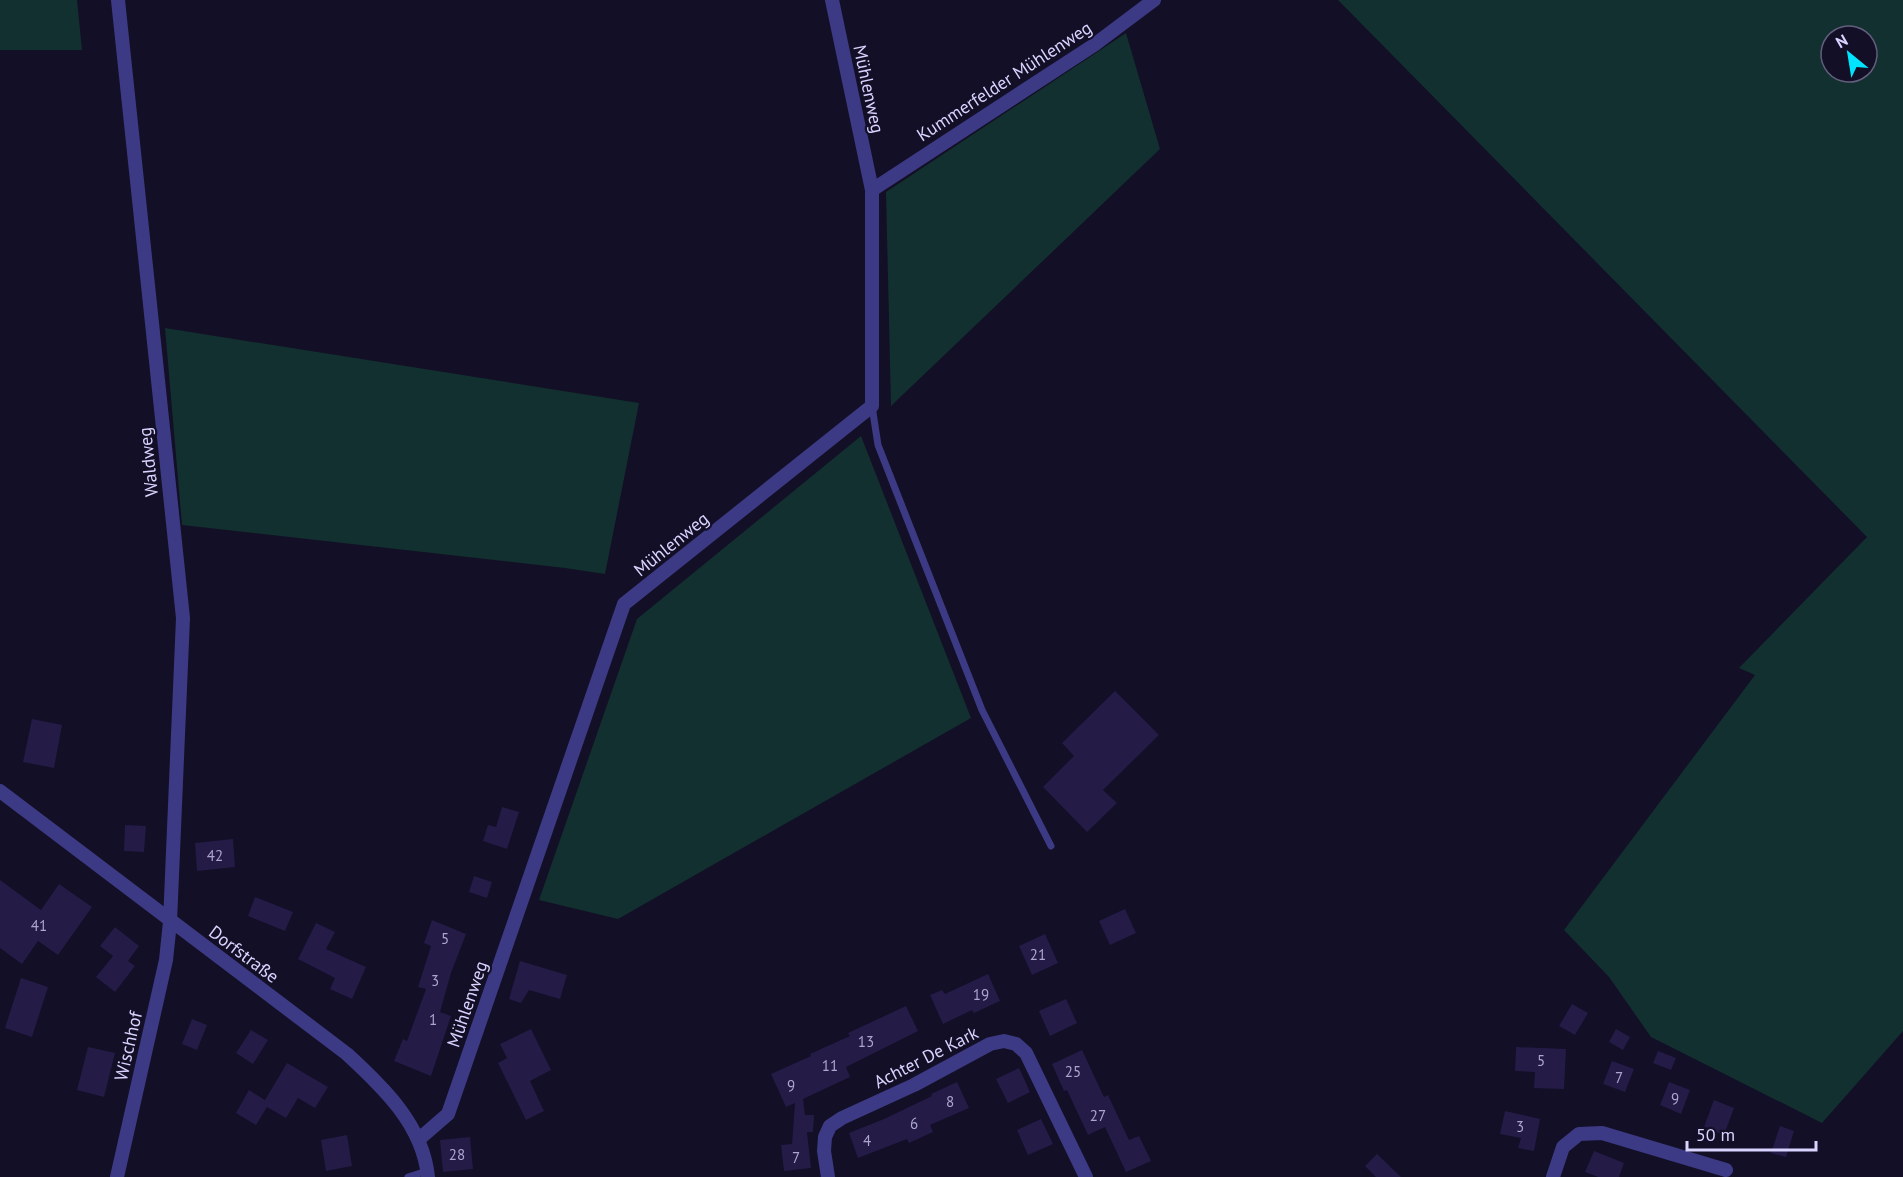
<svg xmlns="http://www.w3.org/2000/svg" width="1903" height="1177" viewBox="0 0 1903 1177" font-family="'PT Sans',sans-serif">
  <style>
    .green { fill: #12302f; fill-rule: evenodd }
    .building { fill: #241b47 }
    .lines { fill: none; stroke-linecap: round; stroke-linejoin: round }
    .service { stroke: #3d3a85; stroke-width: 7 }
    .minor { stroke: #3d3a85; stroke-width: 14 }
    .labels { text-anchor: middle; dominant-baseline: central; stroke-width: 4.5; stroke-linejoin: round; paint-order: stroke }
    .number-label { font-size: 15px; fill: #aca6d1 }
    .street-label { font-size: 18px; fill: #d9d4ff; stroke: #130f26 }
  </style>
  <rect width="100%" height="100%" fill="#130f26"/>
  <!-- green -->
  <path class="green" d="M0,0H77L82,50H0Z
    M1338,0H1903V1031L1822,1123L1651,1037L1609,977L1564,930L1755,675L1739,668L1867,537ZM1831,36H1867V72H1831Z
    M1126,33L1160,149L891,406L886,192Z
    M165,328L639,403L605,574L565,568L182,525Z
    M861,436L971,718L618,919L539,900L637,619Z"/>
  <!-- building -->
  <path class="building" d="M1115,691L1159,735L1103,790L1117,803L1087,832L1043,787L1074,756L1062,743Z
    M32,719L62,725L54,768L23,762Z
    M502,807L519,812L507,849L483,841L488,825L496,827Z
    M125,825L146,826L144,852L124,851Z
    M233,839L235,867L197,871L195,843Z
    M474,876L492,882L487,898L469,892Z
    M0,880L41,910L59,884L92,907L58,955L38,941L22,964L0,948Z
    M255,897L293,912L285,931L248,916Z
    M1125,909L1136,933L1110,945L1099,921Z
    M432,920L466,934L451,973L440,1012L451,1016L431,1076L394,1061L403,1039L407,1041L426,989L418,987L431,946L424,943Z
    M316,923L335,932L326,949L366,967L352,999L330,989L335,978L298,959Z
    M115,927L139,946L128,961L135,966L115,992L96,977L113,956L100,946Z
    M1045,934L1058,963L1032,975L1019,946Z
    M520,961L567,975L560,999L529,990L521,1003L509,999Z
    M988,974L1000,1001L974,1013L972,1010L943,1024L930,995L942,990L945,994Z
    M21,978L48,987L32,1037L5,1028Z
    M1066,999L1077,1023L1050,1036L1039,1011Z
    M1572,1004L1588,1013L1575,1035L1559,1026Z
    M906,1006L918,1031L846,1067L850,1077L803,1099L805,1115H814L813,1132H807L811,1168L784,1171L781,1145L792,1144L795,1103L786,1107L771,1074L811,1056L810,1054L850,1036L848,1033Z
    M192,1019L207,1025L197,1050L182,1044Z
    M531,1029L551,1070L530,1081L544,1111L526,1120L498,1063L507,1058L500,1044Z
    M1616,1029L1630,1037L1623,1050L1609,1042Z
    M251,1030L268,1040L253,1064L236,1053Z
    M88,1047L115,1053L104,1097L77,1090Z
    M1516,1047L1566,1049L1564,1089L1534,1088L1535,1072L1515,1071Z
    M1082,1050L1104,1097L1108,1095L1129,1140L1139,1136L1151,1161L1126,1172L1105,1127L1088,1135L1067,1090L1064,1091L1052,1064Z
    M1658,1051L1676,1058L1671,1070L1653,1063Z
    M1612,1061L1634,1069L1625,1092L1603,1084Z
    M287,1063L328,1087L315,1108L298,1098L286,1118L267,1107L256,1125L236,1113L249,1090L265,1100Z
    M1019,1068L1030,1092L1008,1103L996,1079Z
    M957,1082L969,1108L930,1125L933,1132L909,1143L907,1139L858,1158L849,1133L884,1119L932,1096L931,1094Z
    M1669,1082L1690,1090L1681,1114L1660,1105Z
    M1714,1100L1734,1108L1724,1135L1704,1127Z
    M1505,1111L1540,1119L1534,1151L1518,1148L1521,1138L1500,1134Z
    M1041,1119L1053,1144L1028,1155L1017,1130Z
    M1780,1126L1794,1131L1786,1157L1771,1153Z
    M347,1135L352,1166L326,1171L321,1140Z
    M470,1137L473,1169L443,1172L440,1140Z
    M1594,1151L1624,1163L1619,1177H1598L1585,1172Z
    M1377,1154L1401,1177H1376L1365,1166Z"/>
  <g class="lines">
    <!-- service -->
    <path class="service" d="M872,406L878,445L982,710L1051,846
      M408,1177L427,1171"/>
    <!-- minor -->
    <path class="minor" d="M872,190L1094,45L1154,0
      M0,791L347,1054C383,1087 423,1125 428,1177
      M418,1140L448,1114L624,604L872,406V190L832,0
      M117,1177L166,960L170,922L183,618L118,0
      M828,1177L824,1151L825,1137L830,1126L842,1118L914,1085L990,1044L1004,1041L1016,1044L1026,1053L1086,1177
      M1553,1177L1563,1147L1579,1134L1602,1133L1726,1170"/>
  </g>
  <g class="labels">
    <!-- number labels -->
    <g class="number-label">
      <text x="215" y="855">42</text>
      <text x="39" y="925">41</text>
      <text x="445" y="938">5</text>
      <text x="1038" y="954">21</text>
      <text x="435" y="980">3</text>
      <text x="981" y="994">19</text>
      <text x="433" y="1019">1</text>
      <text x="866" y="1041">13</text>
      <text x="1541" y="1060">5</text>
      <text x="830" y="1065">11</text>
      <text x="1073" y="1071">25</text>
      <text x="1619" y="1077">7</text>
      <text x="791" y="1085">9</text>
      <text x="1675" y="1098">9</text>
      <text x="950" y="1101">8</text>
      <text x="1098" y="1115">27</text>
      <text x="914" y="1123">6</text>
      <text x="1520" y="1126">3</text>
      <text x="867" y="1140">4</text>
      <text x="457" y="1154">28</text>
      <text x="796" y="1157">7</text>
    </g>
    <!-- street labels -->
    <g class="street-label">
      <text transform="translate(1004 81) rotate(-33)">Kummerfelder Mühlenweg</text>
      <text transform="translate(869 89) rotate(78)">Mühlenweg</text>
      <text transform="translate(148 462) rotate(-96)">Waldweg</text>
      <text transform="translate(671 544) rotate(-39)">Mühlenweg</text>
      <text transform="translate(244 954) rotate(37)">Dorfstraße</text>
      <text transform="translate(467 1004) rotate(-71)">Mühlenweg</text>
      <text transform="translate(128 1046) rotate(-77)">Wischhof</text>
      <text transform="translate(926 1057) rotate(-27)">Achter De Kark</text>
    </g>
  </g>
  <!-- north arrow -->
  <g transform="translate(1849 54) rotate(330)"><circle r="28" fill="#130f26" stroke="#625e7d" stroke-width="1.5"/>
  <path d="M0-4.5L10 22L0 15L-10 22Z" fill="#00e5ff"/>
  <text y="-9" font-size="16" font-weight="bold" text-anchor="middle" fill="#d9d4ff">N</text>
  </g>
  <!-- scale -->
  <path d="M1687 1141v9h129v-9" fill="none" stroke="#d9d4ff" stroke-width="3"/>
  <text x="1696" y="1141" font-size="18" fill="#d9d4ff" stroke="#130f26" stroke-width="4.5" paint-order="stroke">50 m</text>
</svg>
